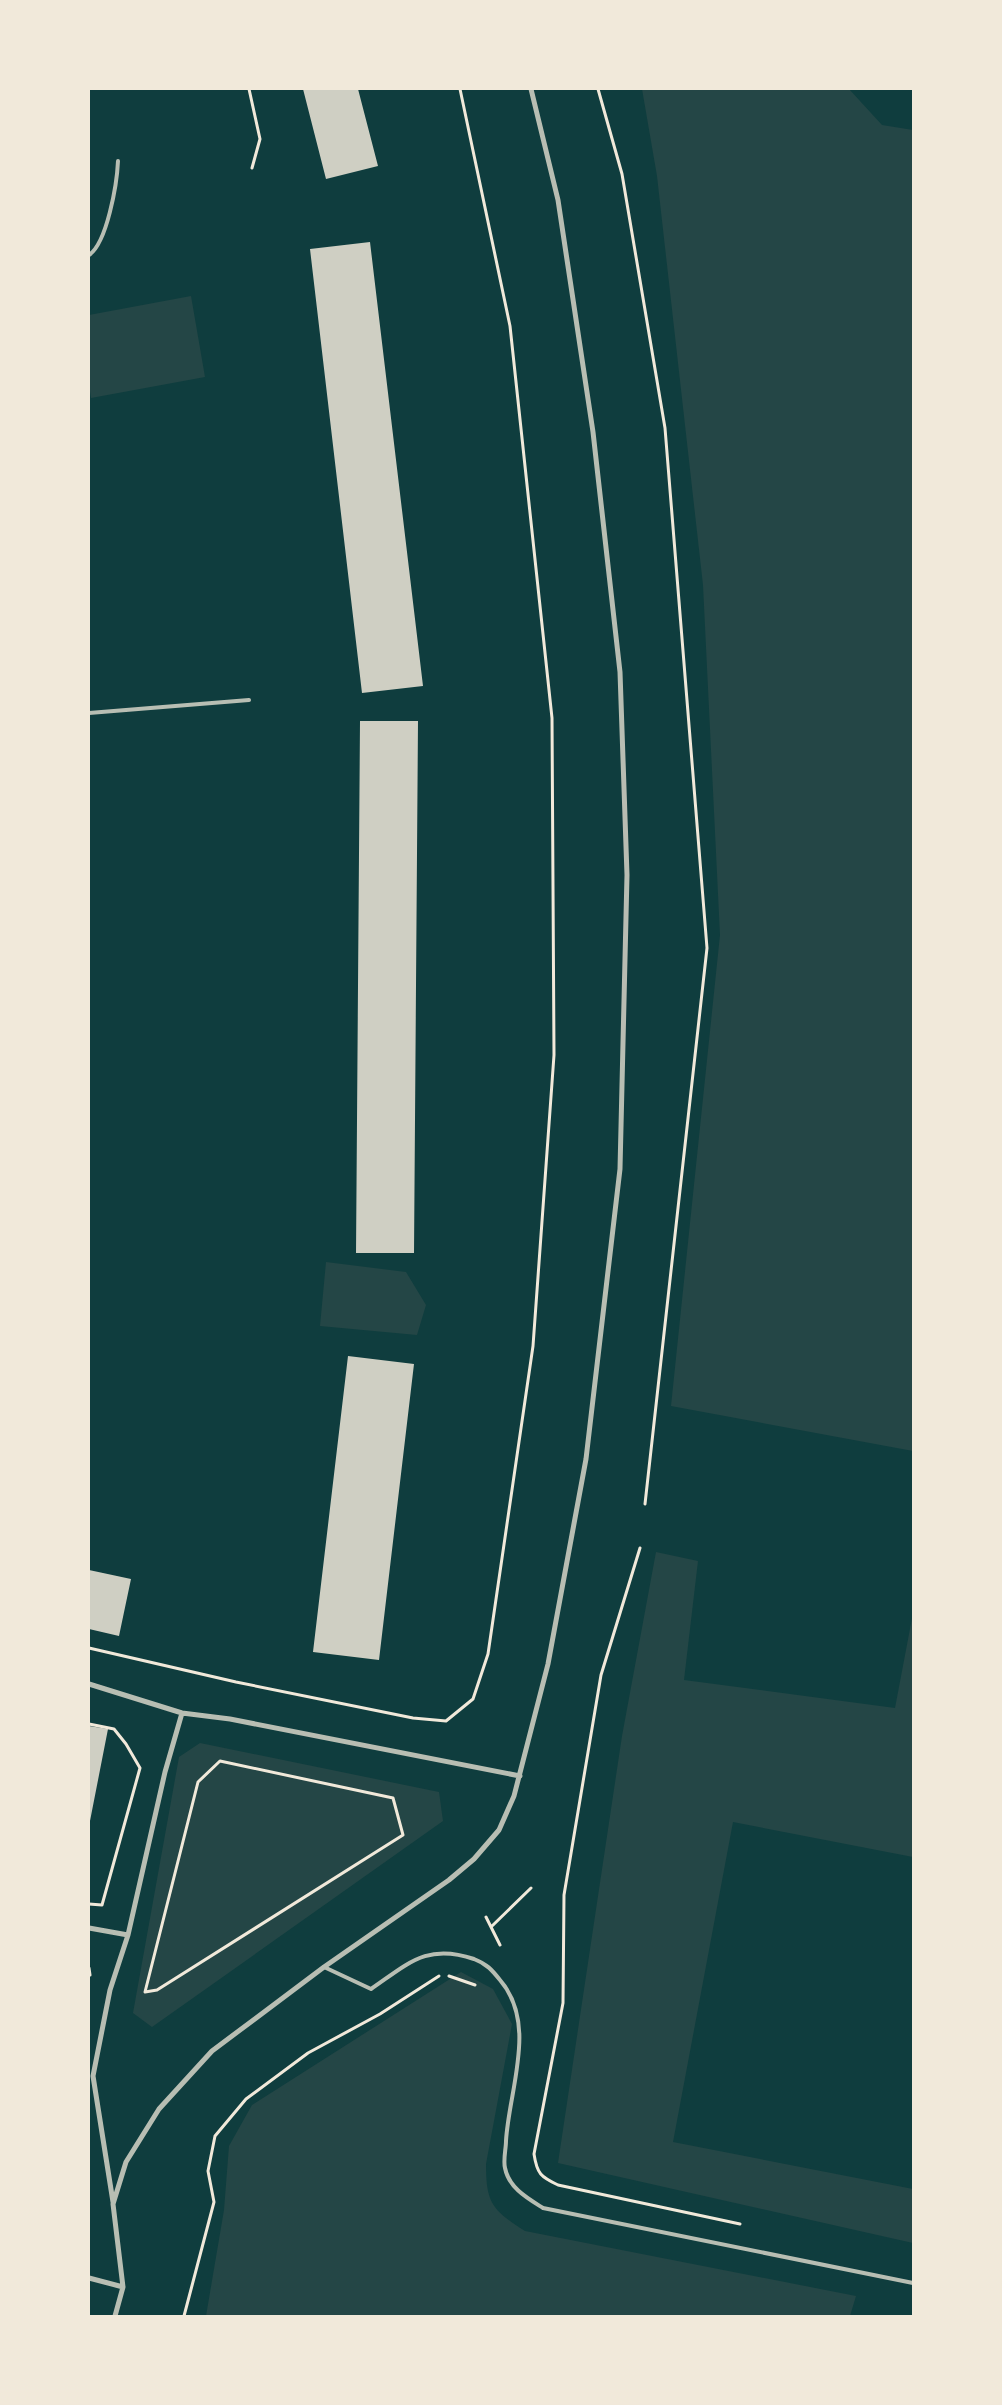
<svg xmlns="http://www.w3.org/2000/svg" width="1002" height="2405" viewBox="0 0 1002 2405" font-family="Mulish,sans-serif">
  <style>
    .green { fill: #244646 }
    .building { fill: #cfcfc3 }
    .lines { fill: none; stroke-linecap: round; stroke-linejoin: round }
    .path { stroke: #f1e9da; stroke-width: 3 }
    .service { stroke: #b8beb3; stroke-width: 4 }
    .minor { stroke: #b8beb3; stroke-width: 5 }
  </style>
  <rect width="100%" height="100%" fill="#0f3d3e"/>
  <!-- green -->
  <path class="green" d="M642,89H849L882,125L913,130V1451L671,1406L720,935L703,585L657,176Z
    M191,296L205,377L91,398L89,385V315Z
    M326,1262L406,1272L426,1305L417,1335L320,1326Z
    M656,1552L698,1561L684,1680L895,1708L913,1613V1857L733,1822L673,2142L913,2189V2243L558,2163L622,1736Z
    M200,1743L439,1792L443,1821L152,2027L133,2013L179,1757Z
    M461,1972L493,1989L512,2024L486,2164C486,2203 492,2210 525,2231L856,2296L850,2316H206L224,2210L229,2146L252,2105Z"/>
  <!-- building -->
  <path class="building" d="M303,89H358L378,166L326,179Z
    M370,242L423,686L362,693L310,249Z
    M360,721H418L414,1253H356Z
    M348,1356L414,1364L379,1660L313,1652Z
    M89,1570L131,1579L119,1636L89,1629Z
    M89,1726L108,1729L90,1821H89Z"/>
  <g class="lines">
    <!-- path -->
    <path class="path" d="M249,89L260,139L252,168
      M598,89L622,174L665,428L707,948L645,1504
      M640,1548L601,1675L564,1895L563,2003L534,2154C537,2174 541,2177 558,2185L740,2224
      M89,1648L236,1682L413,1718L446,1721L473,1699L488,1654L533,1346L554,1055L552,718L510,326L460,89
      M89,1724L114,1729L126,1744L140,1768L102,1905L89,1904
      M220,1761L393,1798L403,1835L157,1990L145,1992L198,1782Z
      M486,1917L500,1945
      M491,1927L531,1888
      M89,1968L90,1975
      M449,1976L475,1985
      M184,2316L214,2202L208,2171L215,2136L246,2099L308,2053L380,2014L439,1976"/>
    <!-- service -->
    <path class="service" d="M89,255C107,243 117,184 118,161
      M89,713L249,700
      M324,1967L371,1989C409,1963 427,1943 474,1959C487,1964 492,1970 500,1980C538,2024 509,2089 506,2141C506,2149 503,2160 505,2168C509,2188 527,2198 543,2208L913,2283"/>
    <!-- minor -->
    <path class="minor" d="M89,1684L182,1713L230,1719L520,1776
      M89,1928L128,1935
      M113,2202L93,2076L110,1990L128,1935L165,1772L182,1713
      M89,2278L123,2287
      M115,2316L123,2287L113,2204L126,2162L159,2109L212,2051L324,1967L449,1880L474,1859L499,1830L514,1796L548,1664L586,1459L620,1169L627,875L620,672L593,432L558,200L531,89"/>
  </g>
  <!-- border -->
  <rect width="1002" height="2405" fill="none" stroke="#f1e9da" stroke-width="180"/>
</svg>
